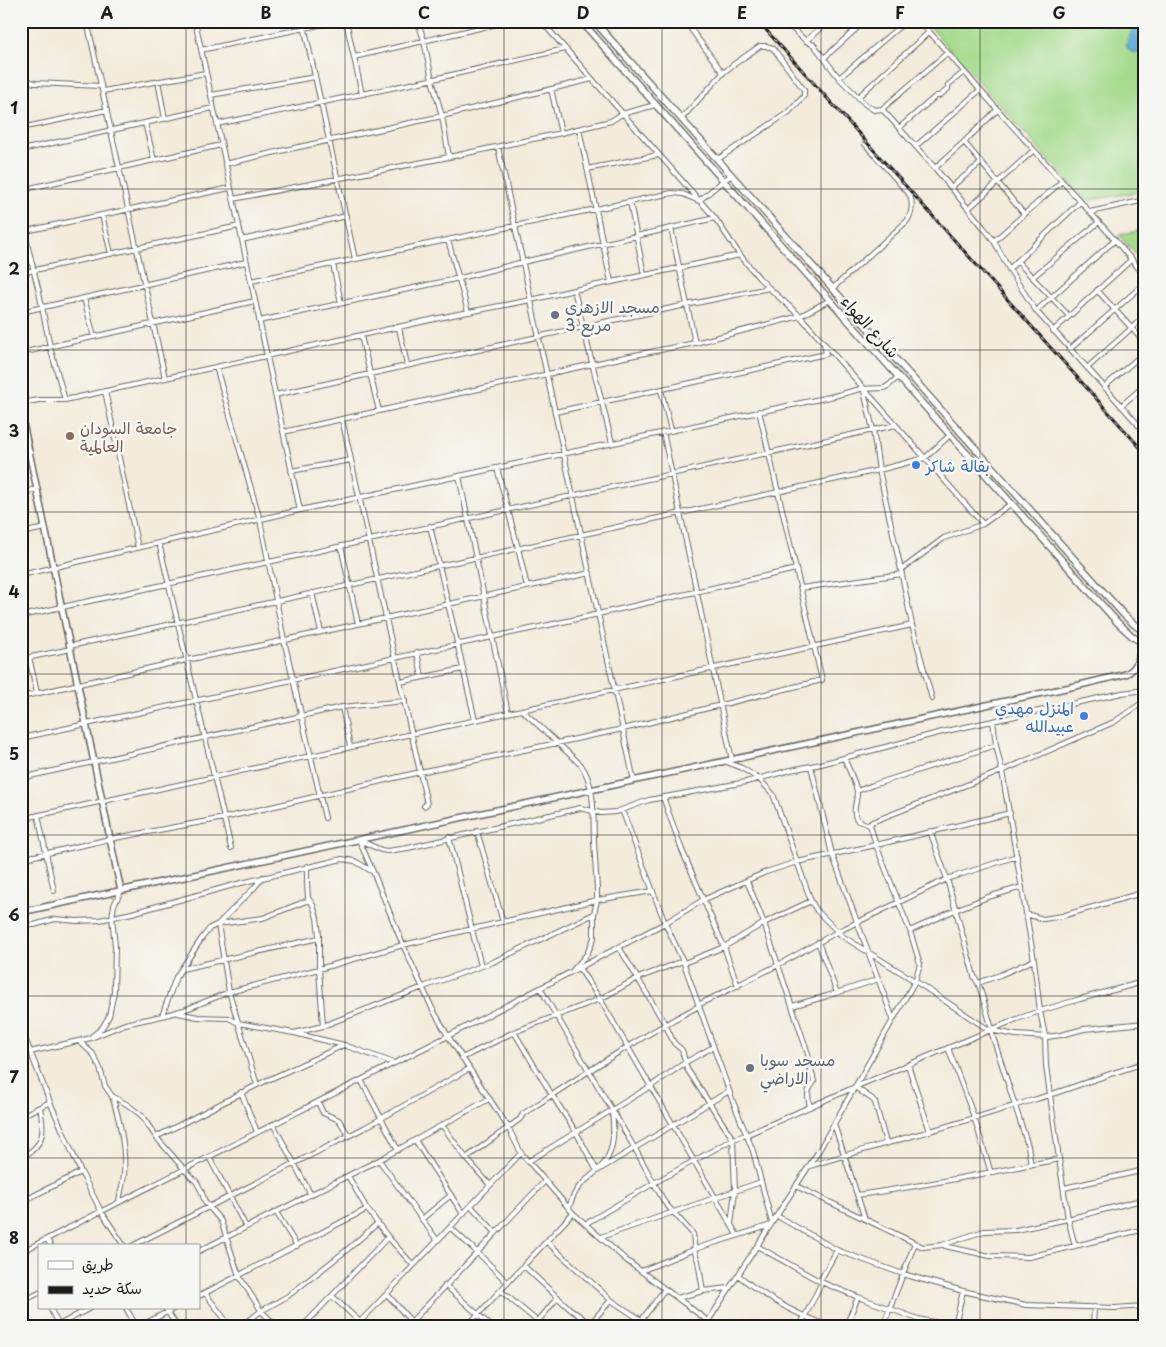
<svg xmlns="http://www.w3.org/2000/svg" width="1166" height="1347" viewBox="0 0 1166 1347" font-family="'Playpen Sans','Playpen Sans Arabic',sans-serif">
  <style>
    .grass { fill: #a4db8d; stroke: #607c54 }
    .water { fill: #65afdd; stroke: #40667c }
    .lines { fill: none; stroke-linecap: round; stroke-linejoin: round }
    .street-casing { stroke: #67645f; stroke-width: 6 }
    .secondary-casing { stroke: #67645f; stroke-width: 8 }
    .primary-casing { stroke: #67645f; stroke-width: 8 }
    .street { stroke: #fff; stroke-width: 4 }
    .secondary { stroke: #fff; stroke-width: 5 }
    .primary { stroke: #fff; stroke-width: 5.5 }
    .rail-casing { stroke: #1c1c1c; stroke-width: 3 }
    .rail { stroke: #f6f6f2; stroke-width: 1; stroke-dasharray: 4; stroke-linecap: butt }
    .grid { fill: none; stroke: #1c1c1c; stroke-width: 1; stroke-opacity: 0.55 }
    .worship-dot { fill: #6b7280; stroke: #f6f6f2; stroke-width: 2 }
    .education-dot { fill: #8d6e63; stroke: #f6f6f2; stroke-width: 2 }
    .shop-dot { fill: #3f7fe0; stroke: #f6f6f2; stroke-width: 2 }
    .labels { text-anchor: middle; dominant-baseline: central; stroke-width: 5; stroke-linejoin: round; paint-order: stroke }
    .worship-label { font-size: 16px; fill: #5b616d; stroke: #f6f6f2; text-anchor: start }
    .street-label { font-size: 16px; fill: #1c1c1c; stroke: #f6f6f2 }
    .education-label { font-size: 16px; fill: #785e54; stroke: #f6f6f2; text-anchor: start }
    .shop-label { font-size: 16px; fill: #366cbe; stroke: #f6f6f2; text-anchor: start }
    .neatline { fill: none; stroke: #1c1c1c; stroke-width: 2 }
    .grid-label { font-size: 16px; text-anchor: middle; font-weight: bold; fill: #1c1c1c }
  </style>
  <rect width="100%" height="100%" fill="#f6f6f2"/>
  <filter id="ink" filterUnits="userSpaceOnUse"><feTurbulence type="fractalNoise" baseFrequency=".02" numOctaves="2"/><feDisplacementMap in="SourceGraphic" scale="10" xChannelSelector="R" yChannelSelector="G"/><feConvolveMatrix kernelMatrix="1 2 1 2 8 2 1 2 1" color-interpolation-filters="sRGB"/></filter>
  <filter id="wash" filterUnits="userSpaceOnUse"><feTurbulence type="fractalNoise" baseFrequency=".0096" numOctaves="4" result="noise"/><feDisplacementMap in="SourceGraphic" scale="20" xChannelSelector="R" yChannelSelector="G"/><feGaussianBlur stdDeviation="1.12" result="paint"/><feColorMatrix in="noise" values="0 0 0 0 0 0 0 0 0 0 0 0 0 0 0 0 0 1.4 0 .05"/><feComposite in="paint" operator="in"/></filter>
  <g filter="url(#wash)">
    <rect width="100%" height="100%" fill="#f3ebdb"/>
    <!-- grass -->
    <path class="grass" d="M925,21H1145V191L1085,201Z
      M1145,229V265L1119,235Z"/>
    <!-- water -->
    <path class="water" d="M1135,21H1142L1145,24V54C1141,53 1136,53 1132,52C1121,47 1130,36 1133,30C1135,26 1135,25 1135,21Z"/>
  </g>
  <g filter="url(#ink)">
    <g class="lines">
      <!-- street casing -->
      <g class="street-casing">
        <path id="street" d="M87,21L165,378
          M195,21L300,510
          M303,21L355,259
          M346,21L362,94
          M418,21L424,41L432,80L442,116L449,157
          M541,21L715,218L740,255L759,278L769,288L800,316L983,524
          M685,21L723,73
          M773,21L779,26L783,25L788,21
          M920,21L980,90L1115,240L1145,276
          M786,23L806,41L814,45L839,78L865,104L874,110L882,109L947,53
          M806,41L828,21
          M201,50L338,21
          M354,57L510,21
          M824,58L865,21
          M839,78L906,21
          M21,79L35,83L101,86
          M158,81L165,119
          M551,89L561,133
          M103,91L206,73
          M211,95L315,77
          M858,97L929,32
          M882,109L935,168L984,228L994,241L1009,269L1036,311L1145,432
          M682,118L723,73L733,65L760,46H766L773,48L804,90V96L789,112L718,159
          M145,123L154,160
          M217,124L425,81L565,49
          M21,128L107,110
          M899,128L936,96H939L948,89V85L964,72
          M579,129L611,282
          M964,142L1024,214
          M916,146L980,90
          M498,147L634,781
          M21,150L213,108
          M225,164L285,150L442,116L592,79
          M935,168L964,142L997,110
          M587,169L658,155
          M951,187L981,163
          M21,190L221,145
          M233,199L449,157L561,133L611,121L622,114L655,105
          M630,202L644,275
          M969,208L1034,150
          M1090,212L1145,200
          M102,215L111,254
          M21,219L39,292L50,347L65,400
          M671,228L695,343
          M21,232L230,188
          M242,240L346,216
          M448,240L468,312
          M994,241L1062,181
          M1017,261L1069,316
          M333,264L341,303
          M1009,269L1080,202
          M21,273L239,226
          M1033,277L1099,222
          M251,281L672,193L683,194L699,201L724,180L732,175
          M833,288L907,221C912,213 913,204 910,195L865,144
          M574,290L612,443
          M1097,290L1145,343
          M84,298L94,337
          M1036,311L1115,240
          M21,312L246,262
          M259,321L460,278L523,262L715,218
          M399,328L407,365
          M1053,331L1132,259
          M361,336L379,411
          M1070,349L1145,283
          M21,353L255,301
          M216,367L260,520L284,640L325,818
          M1087,368L1145,316
          M1104,387L1145,352
          M661,390L671,430
          M105,391L138,548
          M864,391L873,430L879,470L901,570L912,625L932,699
          M275,395L609,321L769,288
          M21,403L39,400H65L453,315L531,300L574,290L740,255
          M1121,406L1145,385
          M555,412L826,354L824,343
          M342,419L427,804L424,806
          M1138,425L1145,419
          M283,432L625,357L695,343L800,316L830,300
          M663,432L732,760
          M21,454L30,452
          M497,468L518,548L527,587
          M291,471L351,460
          M459,476L508,713
          M21,493L37,489
          M430,526L475,720
          M21,533L45,528
          M159,543L231,848
          M341,546L358,624
          M901,570L944,538L983,524L1012,503
          M21,575L300,510L834,396L860,389L884,388L888,386L898,377
          M801,588L902,574
          M312,593L321,632
          M21,616L896,425
          M70,646L879,470L925,458L950,435
          M417,652L422,677
          M29,657L37,693
          M21,659L71,649
          M400,682L463,669
          M21,697L186,660L249,648L590,573
          M342,707L350,747
          M522,710L581,765C596,786 593,817 594,842C595,857 596,873 597,889V900L594,914V938L587,954L573,970
          M21,738L572,620L796,569
          M844,758C847,765 857,786 857,793C857,803 851,812 858,821L870,825
          M724,761L742,768L759,779L773,794L811,901L817,911L842,936L915,981L989,1030L1016,1035L1047,1037L1061,1035L1084,1029L1145,1023
          M811,766L832,854L893,1019
          M21,778L342,707L405,701
          M857,791L873,785L996,745
          M663,797L682,850L724,947L738,986
          M622,810L665,923L683,961L732,1099L753,1151L772,1223
          M38,815L54,891
          M21,819L912,625
          M477,831L503,922
          M930,831L947,879L974,976L979,985L992,1029
          M449,837L481,966
          M359,840L381,850L387,851L408,848L580,808L601,813L616,812L649,800L746,782L791,770L821,764L942,732L1122,693L1145,690
          M359,840L374,874L403,945L432,1008L448,1036L508,1127L521,1153L573,1213L626,1260L708,1321L717,1326
          M21,859L110,839L224,818L420,772L623,729L822,680L759,411
          M307,866V883L308,898L313,905L317,918L319,935V969L323,1026
          M747,881L764,923L808,1054L814,1082C813,1084 811,1086 810,1088C806,1094 809,1101 810,1107
          M1026,914L1043,919L1062,916L1145,892
          M21,924L34,925L55,919L77,921L100,920L132,913L241,883L342,859L355,861L373,872
          M910,931L955,910L988,897L1022,887
          M818,942L837,993
          M619,947L665,1024L674,1043L682,1050L687,1069L733,1139L735,1191L731,1224
          M684,963L724,947L764,923L811,901
          M579,968L600,999L737,1235
          M182,969L319,938
          M978,983L1000,975L1034,960
          M540,988L634,1147L665,1203L693,1234L695,1253L698,1261L703,1291
          M698,1005L778,965L837,932L947,879L1017,856
          M792,1006L827,996L879,979
          M178,1013L198,1017L229,1018L238,1023L294,1033L344,1045L394,1063
          M162,1016L176,977L202,938L210,928L218,924L254,888L263,877
          M21,1028L50,1102L81,1172L101,1211L124,1246
          M991,1031L1028,1146L1031,1165
          M514,1032L552,1095L576,1132L597,1171L729,1091
          M294,1033L323,1026L423,987L493,962L594,914
          M92,1036L102,1028L109,1016L114,992L115,946L112,917L114,905L121,891
          M79,1041L93,1054L100,1068L105,1086L112,1096L128,1105L142,1116L156,1137L191,1177L196,1181L201,1190L205,1202L221,1221L239,1276L262,1312L277,1326
          M948,1048L974,1117L991,1173
          M30,1052L91,1038L125,1024L162,1016L184,1010L229,992L319,969L403,945L597,900L653,891
          M462,1058L514,1032L600,999L638,978L683,961
          M908,1065L930,1131
          M361,1080L398,1150
          M257,1085L229,992L218,924L263,918L309,900
          M855,1087L872,1099L875,1102L886,1143
          M241,1092L257,1132
          M112,1096C120,1121 126,1148 124,1175C123,1184 120,1193 119,1202
          M318,1102L323,1113L339,1120L349,1136
          M21,1116L50,1102
          M273,1124L311,1195
          M834,1124L865,1219
          M442,1125L466,1158L490,1185
          M156,1137L257,1085L344,1045
          M415,1140L463,1214
          M209,1157L246,1227
          M21,1158C46,1144 44,1132 40,1107
          M466,1158L520,1119L523,1114C581,1076 638,1038 699,1006
          M379,1160L437,1240
          M529,1161L651,1086L686,1062L713,1047
          M810,1166C844,1155 878,1146 912,1136C953,1125 993,1112 1033,1100C1070,1089 1107,1074 1145,1063
          M348,1176L367,1209L388,1237L413,1265
          M796,1186L923,1247L942,1245L984,1231L1016,1230L1068,1219L1145,1199
          M1064,1188L1145,1170
          M857,1195C925,1186 992,1172 1059,1159
          M21,1202L81,1172
          M471,1206L496,1233
          M569,1208C571,1201 574,1193 579,1187C587,1178 598,1172 605,1162C615,1147 614,1128 612,1112
          M276,1212L297,1246
          M777,1216L839,1251L903,1274L963,1291L1026,1305L1115,1308L1145,1306
          M422,1219L451,1195
          M585,1224L654,1183L733,1139L746,1135L855,1087L1017,1019L1040,1011L1080,999L1132,985L1145,980
          M450,1227L478,1253L508,1283
          M601,1237L761,1182
          M47,1239L51,1246
          M547,1242L611,1300L650,1326
          M132,1246L364,1128L469,1069
          M757,1246L821,1282L858,1297L918,1319L953,1326
          M945,1246L990,1256L1029,1257L1145,1229
          M1075,1246L1068,1219L1059,1159L1046,1066L1045,1036L1040,1011L1034,960L1002,771L1114,722L1136,707L1145,700
          M199,1251L379,1160L489,1099
          M21,1252L448,1036L665,923L703,900L766,872L797,862L876,845L1010,813
          M524,1266L569,1308L593,1326
          M641,1271L695,1249L771,1225
          M738,1275C764,1297 796,1314 828,1326
          M820,1281L837,1250
          M445,1285L491,1326
          M21,1288L28,1299
          M501,1291L543,1326
          M205,1293L230,1326
          M387,1294L415,1326
          M199,1296L367,1209
          M332,1296L360,1322
          M677,1298L703,1291L729,1288
          M21,1302L39,1293
          M50,1308L59,1326
          M126,1308L136,1326
          M165,1308L177,1326
          M590,1324L611,1300
          M57,1326L90,1308
          M140,1326L175,1308
          M242,1326L261,1311L288,1296L348,1249L378,1223
          M303,1326L388,1237
          M356,1326L521,1153
          M407,1326C454,1278 499,1229 545,1181
          M467,1326L573,1213
          M534,1326L558,1297
          M637,1326L665,1289
          M705,1326L818,1152L915,981L920,964L910,931L876,845L870,825L872,822L1002,771L996,745L993,721
          M800,1326L822,1282
          M846,1326L858,1297
          M883,1326L915,1243
          M955,1326L963,1291
          M1093,1326L1094,1307"/>
      </g>
      <!-- secondary casing -->
      <g class="secondary-casing">
        <path id="secondary" d="M21,413L121,891
          M21,912L1080,685L1126,674C1139,667 1140,656 1141,643"/>
      </g>
      <!-- primary casing -->
      <g class="primary-casing">
        <path id="primary" d="M581,21L1118,623L1132,636L1145,645
          M594,21L1124,615L1136,626L1145,632"/>
      </g>
      <!-- street -->
      <use href="#street" class="street"/>
      <!-- secondary -->
      <use href="#secondary" class="secondary"/>
      <!-- primary -->
      <use href="#primary" class="primary"/>
      <!-- rail casing -->
      <g class="rail-casing">
        <path id="rail" d="M758,21L1145,453"/>
      </g>
      <!-- rail -->
      <use href="#rail" class="rail"/>
    </g>
  </g>
  <!-- grid -->
  <path class="grid" d="M186,21V1246M345,21V1326M504,21V1326M662,21V1326M821,21V1326M980,21V1326M21,189H1145M21,350H1145M21,512H1145M21,674H1145M21,835H1145M21,996H1145M21,1158H1145M186,1308V1326"/>
  <!-- markers -->
  <g class="worship-dot">
    <circle cx="555" cy="315" r="5"/>
    <circle cx="750" cy="1068" r="5"/>
  </g>
  <circle class="education-dot" cx="70" cy="436" r="5"/>
  <g class="shop-dot">
    <circle cx="916" cy="465" r="5"/>
    <circle cx="1084" cy="716" r="5"/>
  </g>
  <g class="labels">
    <!-- worship labels -->
    <g class="worship-label">
      <text x="565" y="306">مسجد الازهري<tspan x="565" dy="18">مربع 3</tspan></text>
      <text x="760" y="1059">مسجد سوبا<tspan x="760" dy="18">الاراضي</tspan></text>
    </g>
    <!-- street labels -->
    <g class="street-label">
      <text transform="translate(871 326) rotate(48)">شارع الهواء</text>
    </g>
    <!-- education labels -->
    <g class="education-label">
      <text x="80" y="427">جامعة السودان<tspan x="80" dy="18">العالمية</tspan></text>
    </g>
    <!-- shop labels -->
    <g class="shop-label">
      <text x="926" y="465">بقالة شاكر</text>
      <text x="1074" y="707" text-anchor="end">المنزل مهدي<tspan x="1074" dy="18">عبيدالله</tspan></text>
    </g>
  </g>
  <!-- margin -->
  <rect width="1166" height="1347" fill="none" stroke="#f6f6f2" stroke-width="55"/>
  <!-- legend -->
  <rect x="38" y="1244" width="162" height="65" fill="#f6f6f2" stroke="#9f9f9c"/>
  <rect x="48" y="1261" width="25" height="8" fill="#ffffff" stroke="#9f9f9c"/>
  <text x="82" y="1270" font-size="15" fill="#1c1c1c">طريق</text>
  <rect x="48" y="1286" width="25" height="8" fill="#1c1c1c" stroke="#9f9f9c"/>
  <text x="82" y="1294" font-size="15" fill="#1c1c1c">سكة حديد</text>
  <rect x="28" y="28" width="1110" height="1292" class="neatline"/>
  <g class="grid-label">
    <text x="107" y="19">A</text>
    <text x="266" y="19">B</text>
    <text x="424" y="19">C</text>
    <text x="583" y="19">D</text>
    <text x="742" y="19">E</text>
    <text x="900" y="19">F</text>
    <text x="1059" y="19">G</text>
    <text x="14" y="114">1</text>
    <text x="14" y="275">2</text>
    <text x="14" y="437">3</text>
    <text x="14" y="598">4</text>
    <text x="14" y="760">5</text>
    <text x="14" y="921">6</text>
    <text x="14" y="1083">7</text>
    <text x="14" y="1244">8</text>
  </g>
</svg>
